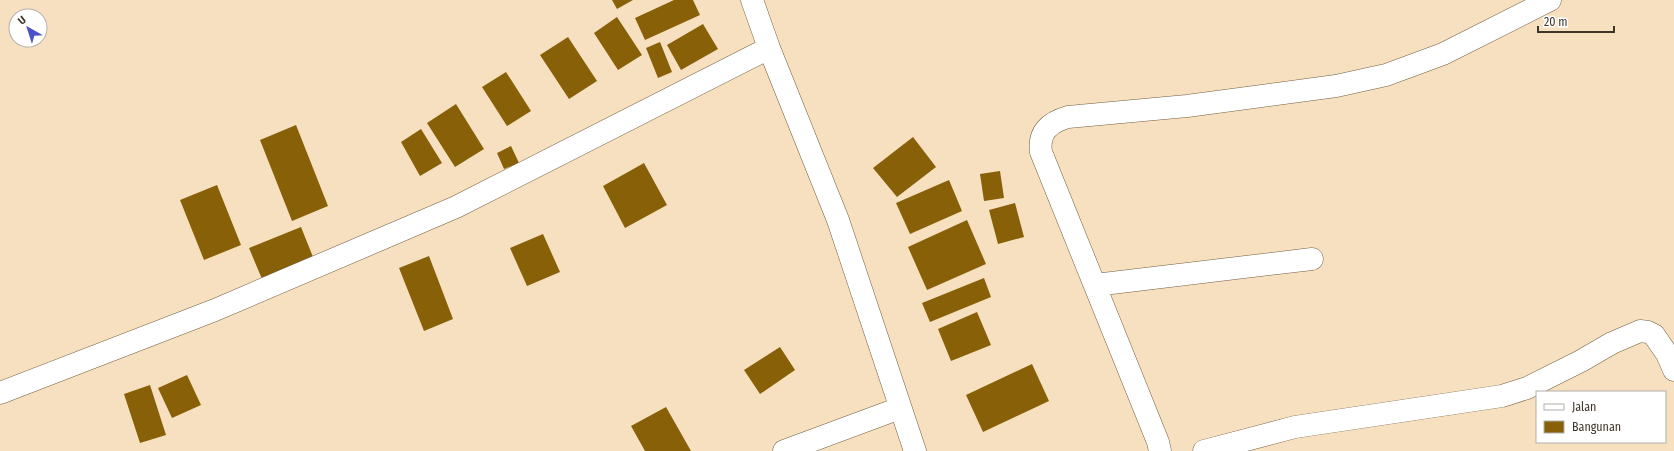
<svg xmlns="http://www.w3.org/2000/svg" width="1674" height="451" viewBox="0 0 1674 451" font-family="'Fira Sans Condensed',sans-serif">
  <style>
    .building { fill: #886007 }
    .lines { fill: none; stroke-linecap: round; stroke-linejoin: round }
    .street-casing { stroke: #725f42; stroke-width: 23 }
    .street { stroke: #fff; stroke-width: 22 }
  </style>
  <rect width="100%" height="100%" fill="#f6e0bf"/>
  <!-- building -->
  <path class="building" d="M612,0H633L617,9Z
    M674,0H693L700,15L645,40L635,18Z
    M617,17L642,55L618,70L594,33Z
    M703,24L718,49L681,70L667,45Z
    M568,37L597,81L569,99L540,55Z
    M660,42L672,72L658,78L646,48Z
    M506,72L531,111L507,126L482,87Z
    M456,104L484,149L455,167L427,123Z
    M296,125L328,206L292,221L260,140Z
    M421,129L442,163L420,176L401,142Z
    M913,137L936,167L897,197L873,168Z
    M511,146L519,163L504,169L497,153Z
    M644,163L667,205L625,228L603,186Z
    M1000,171L1004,198L984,201L980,174Z
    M949,180L962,211L910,234L896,203Z
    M217,185L241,245L204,260L180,200Z
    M1015,203L1024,237L998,244L989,210Z
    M967,220L986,264L927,290L908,247Z
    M301,227L313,257L262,279L249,248Z
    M543,234L560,272L527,286L510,248Z
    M429,256L453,319L424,331L399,268Z
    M984,278L991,297L930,322L922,303Z
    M977,312L991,345L951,361L938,329Z
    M780,347L795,370L760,394L744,370Z
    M1032,364L1049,401L983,432L966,395Z
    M187,375L201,405L172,418L158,388Z
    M150,385L166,435L140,443L124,394Z
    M666,407L691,451H645L631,426Z"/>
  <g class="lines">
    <!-- street casing -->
    <g class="street-casing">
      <path id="street" d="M752,0L769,48L838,220L915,451
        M1095,285L1312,259
        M0,393L215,310L456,207L769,48
        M784,451L900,408
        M1160,451L1158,442L1041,152C1038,132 1050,122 1068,117L1187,106L1336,86L1386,75L1443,54L1550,0
        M1204,451L1295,427L1502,396L1527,388L1581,361L1612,343L1640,331L1648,332L1654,335L1667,354L1674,370"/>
    </g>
    <!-- street -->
    <use href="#street" class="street"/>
  </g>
  <!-- legend -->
  <rect x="1536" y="391" width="130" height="52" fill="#ffffff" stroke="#b2afa9"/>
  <rect x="1544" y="404" width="20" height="6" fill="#ffffff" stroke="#b2afa9"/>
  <text x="1572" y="411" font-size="12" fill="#3e3629">Jalan</text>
  <rect x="1544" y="421" width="20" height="12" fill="#886007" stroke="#b2afa9"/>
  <text x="1572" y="431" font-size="12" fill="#3e3629">Bangunan</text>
  <!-- north arrow -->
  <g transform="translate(28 28) rotate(321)"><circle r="19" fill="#ffffff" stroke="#b2afa9"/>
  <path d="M0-3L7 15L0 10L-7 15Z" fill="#4b52c7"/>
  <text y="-6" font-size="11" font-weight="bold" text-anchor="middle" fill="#3e3629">U</text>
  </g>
  <!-- scale -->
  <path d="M1538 26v6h76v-6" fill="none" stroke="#3e3629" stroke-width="2"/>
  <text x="1544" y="26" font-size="12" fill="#3e3629" stroke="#ffffff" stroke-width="3" paint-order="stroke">20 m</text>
</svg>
